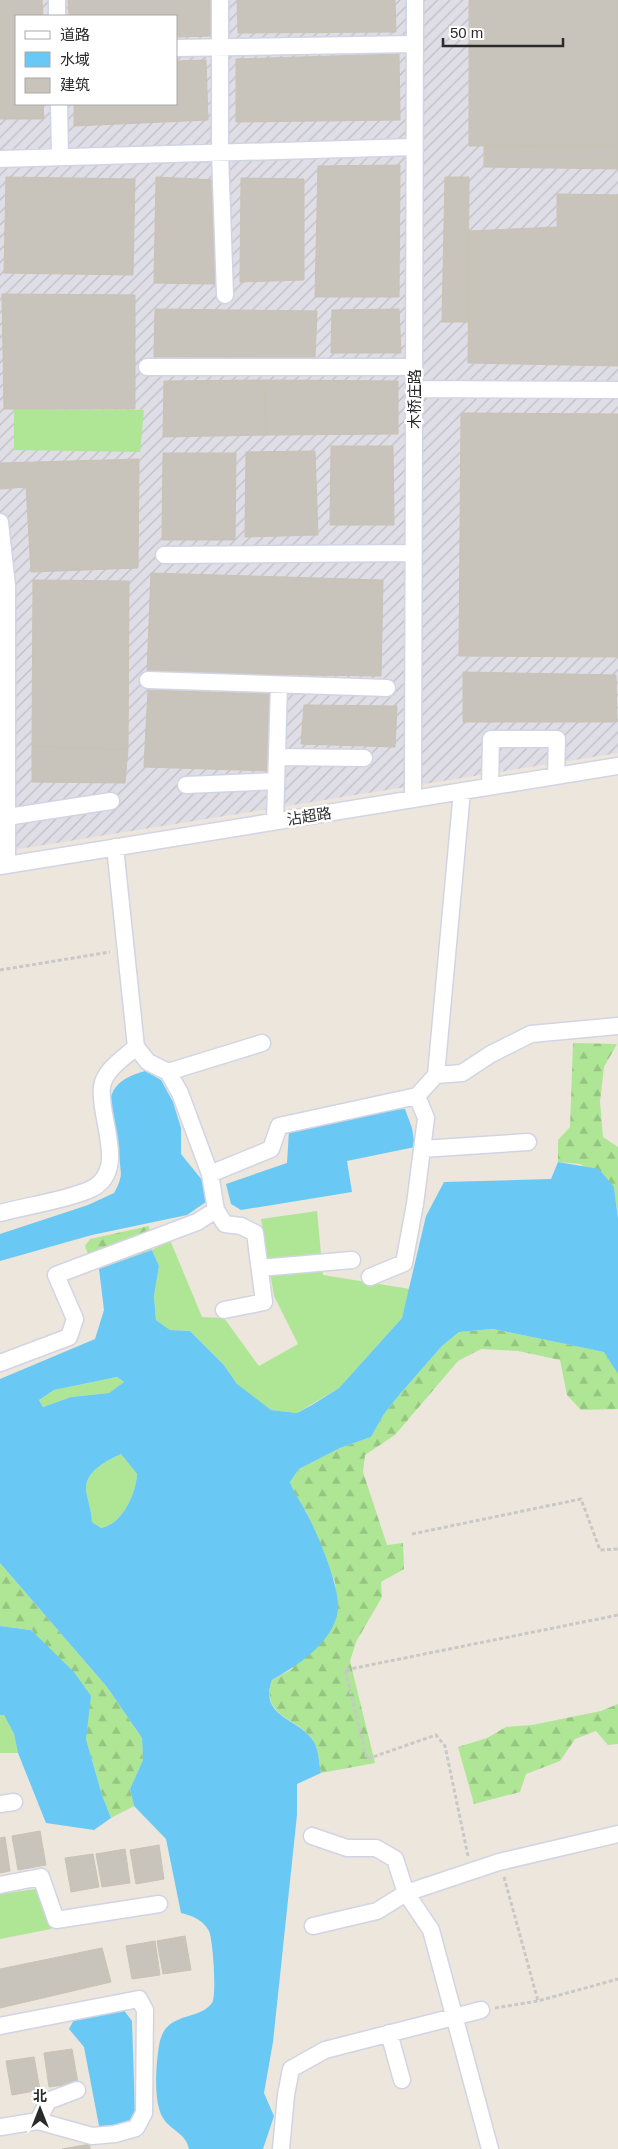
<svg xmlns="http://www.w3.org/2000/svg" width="618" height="2149" viewBox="0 0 618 2149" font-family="Arial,'Noto Sans SC',sans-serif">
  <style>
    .industrial { fill: url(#industrial-furrows); fill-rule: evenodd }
    .grass { fill: #aee696 }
    .forest { fill: url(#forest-firs) }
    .water { fill: #6ac9f4; fill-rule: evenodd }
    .building { fill: #c8c3bb; stroke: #c9c3b5 }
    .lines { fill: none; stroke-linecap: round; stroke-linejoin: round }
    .minor-casing { stroke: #d1d4e4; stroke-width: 19 }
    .path { stroke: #c8c8c8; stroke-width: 3; stroke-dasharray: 4 2.5; stroke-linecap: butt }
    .minor { stroke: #fff; stroke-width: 16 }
    .labels { text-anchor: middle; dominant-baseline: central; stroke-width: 5; stroke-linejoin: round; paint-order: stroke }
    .street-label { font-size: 15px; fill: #2a2a2a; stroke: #fff }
  </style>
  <defs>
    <pattern id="industrial-furrows" width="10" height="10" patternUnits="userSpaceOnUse" patternTransform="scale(1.25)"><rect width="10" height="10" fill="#dfdde5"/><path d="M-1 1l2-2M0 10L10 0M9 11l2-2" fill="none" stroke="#c0bec5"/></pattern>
    <pattern id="forest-firs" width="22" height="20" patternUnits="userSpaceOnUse" patternTransform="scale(1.25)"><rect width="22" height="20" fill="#aee696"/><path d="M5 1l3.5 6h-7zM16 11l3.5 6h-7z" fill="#96c581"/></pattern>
  </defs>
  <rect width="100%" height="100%" fill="#ede6dc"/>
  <!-- industrial -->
  <path class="industrial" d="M0,0H618V753L0,852ZM16,16H176V104H16Z"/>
  <!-- grass -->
  <path class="grass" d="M14,409L144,410L140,452L14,450Z
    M317,1211L323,1275L410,1289L402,1318L339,1388L297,1413L271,1410L258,1402L237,1384L224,1365L190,1331L170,1330L156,1320L154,1296L159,1266L152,1250L170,1240L202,1317L224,1318L259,1366L298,1344L274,1296L261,1219Z
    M117,1377L124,1382L109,1393L71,1397L43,1407L39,1400L54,1390Z
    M121,1454L137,1474C136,1493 123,1524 101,1528L92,1522C92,1510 86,1498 86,1488C86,1470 108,1461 121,1454Z
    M0,1715H4L14,1734L18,1753H0Z
    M36,1889L51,1929L0,1939V1894Z"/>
  <!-- forest -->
  <path class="forest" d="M573,1043L617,1044L604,1067L600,1102L603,1137L618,1147V1219L614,1187L580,1164L558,1162V1140L570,1127Z
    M149,1226L152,1250L99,1269L88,1254L85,1246L90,1239Z
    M493,1329L605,1352L618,1374V1409L581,1410L567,1395L560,1360L518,1351L481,1349L458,1361L395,1435L365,1455L363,1472L387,1545L403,1543L404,1569L381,1582L382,1597L356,1642L350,1661L375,1763L321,1773C319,1764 319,1750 314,1742C300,1717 259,1718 272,1680L292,1669L338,1610L335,1582L306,1511L295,1496L290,1482L299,1469L340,1448L371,1437L384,1414L400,1394L442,1346L459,1332Z
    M0,1563L107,1687L142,1738L143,1760L130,1789L134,1806L111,1818L102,1795L86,1739L32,1630L0,1626Z
    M618,1704V1744L608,1745L596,1731L575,1739L560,1761L526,1774L520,1792L474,1804L458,1747L487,1738L506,1727L532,1725L601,1711Z"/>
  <!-- water -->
  <path class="water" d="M145,1071L161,1080L173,1102L181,1128V1154L202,1180L206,1202L187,1215L92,1235L0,1261V1234L88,1205L114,1193C116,1189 119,1184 120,1179C122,1174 120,1168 120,1163C116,1121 89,1086 145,1071Z
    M405,1109L412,1128L415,1147L347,1161L352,1192L241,1210L231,1204L226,1184L287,1163L289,1131L380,1110Z
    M558,1162L599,1169L614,1187L618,1219V1374L604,1352L493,1329L459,1332L442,1346L400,1394L384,1414L371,1437L340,1448L299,1469L290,1482C294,1494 301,1502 306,1512C317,1532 341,1589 338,1610C334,1642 297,1666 272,1680C258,1718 300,1718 314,1742C319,1750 319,1764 321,1773L297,1784V1815L273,2042L264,2093L274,2116L263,2149H189C186,2133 171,2131 163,2118C153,2102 156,2064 159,2046C164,2010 198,2022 212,2003C217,1995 213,1940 209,1931C203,1920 193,1916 181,1913L166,1839L134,1806L130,1789L143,1760L142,1738L107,1687L0,1563V1379L95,1339L104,1310L99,1269L152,1250L159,1266L154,1296L156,1320L170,1330L190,1331L224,1365L237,1384L271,1410L297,1413L312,1405L339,1388L402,1318L426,1216L444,1182L551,1179ZM117,1377L124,1382L109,1393L71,1397L43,1407L39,1400L54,1390ZM121,1454L137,1474C136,1493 123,1524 101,1528L92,1522C92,1510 86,1497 86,1488C86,1471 108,1460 121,1454Z
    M0,1626L31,1630L74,1672L91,1696L86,1739L102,1795L111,1818L94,1830L46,1823L18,1753L14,1734L4,1715H0Z
    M123,2009L132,2021L135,2112L131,2122L113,2127L99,2126L84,2047L69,2029L76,2016Z"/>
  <!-- building -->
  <path class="building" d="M0,0H42L43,16H16V104H43L44,119H0Z
    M68,0H210L211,36L176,37V16H69Z
    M237,0H395L396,32L238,33Z
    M469,0H618V145L469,146Z
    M399,54L400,120L236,122V59Z
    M206,60L208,120L74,126V104H176V61Z
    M618,145V169L484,167V146Z
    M400,165L399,297H315L318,166Z
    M6,177L135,179L133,275L4,273Z
    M156,177L216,180L215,284L154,283Z
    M445,177H469L468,322H442Z
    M241,178L304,179V280L240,282Z
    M557,194L618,195V366L468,363L469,231L557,227Z
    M2,294L135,295V409H4Z
    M155,309L317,311L315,358L154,357Z
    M399,309L401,353H331L332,310Z
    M264,380L266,435L163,437L164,381Z
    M264,380L398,381V434L266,435Z
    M461,413L618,414V657L459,656Z
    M331,446H393L394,525H330Z
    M315,451L318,535L245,537L246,452Z
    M163,453H236L235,540H162Z
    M139,459L138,568L31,572L26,487L0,489V463Z
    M151,573L383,580L381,676L147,673Z
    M33,580L129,581L128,749L32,747Z
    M463,672L616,675L617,722H463Z
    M148,690L270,694L269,771L144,767Z
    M304,705L397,706L395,747L301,744Z
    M32,747L128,749L125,783L32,782Z
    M40,1831L46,1865L18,1870L12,1836Z
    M5,1837L10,1871L0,1873V1838Z
    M159,1845L164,1879L136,1884L130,1850Z
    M125,1849L130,1883L102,1887L96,1854Z
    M93,1854L99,1887L71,1892L65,1858Z
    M185,1936L191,1970L163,1974L157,1941Z
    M155,1941L160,1975L132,1979L126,1946Z
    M102,1948L111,1982L0,2008V1969Z
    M72,2049L78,2083L49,2087L44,2053Z
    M34,2057L40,2090L12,2095L6,2061Z
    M90,2144V2149H62Z"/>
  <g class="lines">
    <!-- minor casing -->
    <g class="minor-casing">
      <path id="minor" d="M57,0V16
        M220,0V153L225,295
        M176,48L414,44
        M59,104L60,157
        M0,159L414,147
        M147,367H414
        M414,389L618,390
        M0,522L7,586V864
        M164,555L413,553
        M148,680L387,688
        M277,757L364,758
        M186,785L276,781
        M490,786L491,739H557L556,776
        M413,799L415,0
        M0,818L111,801
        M275,821L279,685
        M0,866L618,766
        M168,1072L262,1043
        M436,1075L462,791
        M422,1149L528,1142
        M210,1174L271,1149L279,1126L417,1096L436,1075L462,1073L491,1054L531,1034L618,1026
        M216,1210L225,1224L241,1226L255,1233L264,1302L224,1310
        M0,1213C26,1206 66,1200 89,1190C130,1172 98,1119 102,1087C104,1070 124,1058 136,1047
        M260,1268L352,1260
        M370,1277L404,1263L415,1204L426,1118L417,1096
        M0,1363L69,1337L75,1319L56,1275L197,1222L216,1210L210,1174L180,1093L168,1072L148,1062L136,1047L115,847
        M0,1804L14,1802
        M312,1836L347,1848H376L395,1859L406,1893L431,1930L490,2149
        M0,1885L41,1877L56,1920L159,1904
        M313,1926L377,1911L406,1893L499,1862L618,1834
        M0,2026L139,1999L145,2010L144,2113L136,2128L115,2134L92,2136L38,2121
        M389,2033L402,2080
        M0,2127L38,2121L48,2101L77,2090
        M281,2149L286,2095L291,2069L325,2050L481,2010"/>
    </g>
    <!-- path -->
    <path class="path" d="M0,970L110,952
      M412,1534L581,1499L600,1550L618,1549
      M468,1856L445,1746L436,1735L367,1759L345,1670L618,1615
      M504,1877L538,2001
      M495,2008L538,2001L618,1979"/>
    <!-- minor -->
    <use href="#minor" class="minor"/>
  </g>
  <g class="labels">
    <!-- street labels -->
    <g class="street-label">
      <text transform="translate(414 399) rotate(-90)">木桥庄路</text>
      <text transform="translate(309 816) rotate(-9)">沾超路</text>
    </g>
  </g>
  <!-- legend -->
  <rect x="15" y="15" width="162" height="90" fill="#ffffff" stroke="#aaaaaa"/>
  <rect x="25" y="31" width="25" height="8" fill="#ffffff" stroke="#aaaaaa"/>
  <text x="60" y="40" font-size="15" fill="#2a2a2a">道路</text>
  <rect x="25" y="52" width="25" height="15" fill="#6ac9f4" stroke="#aaaaaa"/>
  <text x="60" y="65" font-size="15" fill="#2a2a2a">水域</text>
  <rect x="25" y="78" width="25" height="15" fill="#c8c3bb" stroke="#aaaaaa"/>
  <text x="60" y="90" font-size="15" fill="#2a2a2a">建筑</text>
  <!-- north arrow -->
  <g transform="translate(40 2109)" stroke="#ffffff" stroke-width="4" paint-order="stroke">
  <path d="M0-4L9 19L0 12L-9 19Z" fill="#2a2a2a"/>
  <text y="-8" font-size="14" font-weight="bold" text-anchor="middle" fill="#2a2a2a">北</text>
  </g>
  <!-- scale -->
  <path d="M443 38v8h120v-8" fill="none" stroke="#2a2a2a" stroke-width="2.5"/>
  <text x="450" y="38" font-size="15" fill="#2a2a2a" stroke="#ffffff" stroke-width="4" paint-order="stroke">50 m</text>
</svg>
